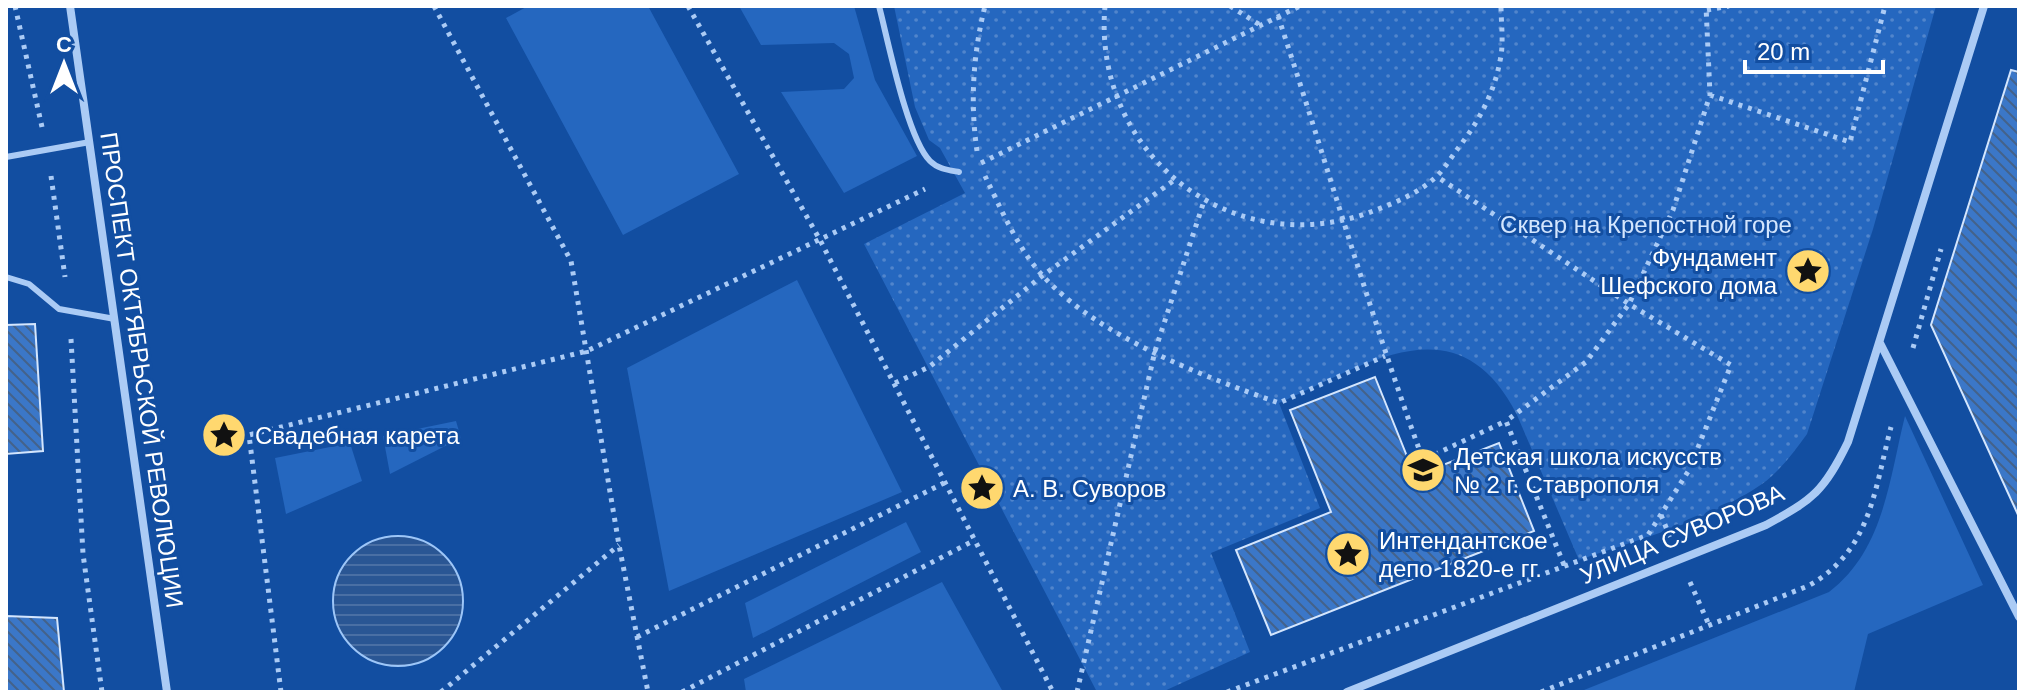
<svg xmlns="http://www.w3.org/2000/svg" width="2025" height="698" viewBox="0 0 2025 698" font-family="Helvetica,sans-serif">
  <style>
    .green { fill: #2567bf }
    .park { fill: url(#park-dots) }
    .water { fill: url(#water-rules); stroke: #9dc6f8; stroke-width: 2 }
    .building { fill: url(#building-back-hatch); stroke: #d4e6fe; stroke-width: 2 }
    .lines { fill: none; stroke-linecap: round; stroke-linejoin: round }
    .path { stroke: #abcbf5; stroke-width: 5; stroke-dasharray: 4 6; stroke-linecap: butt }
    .service { stroke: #abcbf5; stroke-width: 6 }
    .minor { stroke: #abcbf5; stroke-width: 8 }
    .labels { text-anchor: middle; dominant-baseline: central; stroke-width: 6; stroke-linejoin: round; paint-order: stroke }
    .park-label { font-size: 24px; fill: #d4e6fe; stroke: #124ea1 }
    .poi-label { font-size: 24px; fill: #fff; stroke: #124ea1; text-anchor: start }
    .street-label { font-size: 24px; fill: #fff; stroke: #124ea1 }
  </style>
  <defs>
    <pattern id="park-dots" width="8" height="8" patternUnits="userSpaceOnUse" patternTransform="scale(2)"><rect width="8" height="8" fill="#2567bf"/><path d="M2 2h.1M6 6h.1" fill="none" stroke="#5185cc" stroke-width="1.8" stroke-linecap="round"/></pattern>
    <pattern id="water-rules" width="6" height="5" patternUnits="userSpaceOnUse" patternTransform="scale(2)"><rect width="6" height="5" fill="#2a5694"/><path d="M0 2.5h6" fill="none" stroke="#4a6fa4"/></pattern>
    <pattern id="building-back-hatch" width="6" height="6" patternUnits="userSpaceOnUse" patternTransform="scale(2)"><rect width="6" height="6" fill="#3b77c8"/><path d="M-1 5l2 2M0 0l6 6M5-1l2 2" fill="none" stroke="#44628a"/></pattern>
  </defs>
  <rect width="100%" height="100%" fill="#124ea1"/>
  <!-- green -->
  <path class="green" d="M528,6H648L739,174L623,235L506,18Z
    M739,6H854L875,80L917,156L844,193L781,92L844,89L854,78L849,54L834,43L761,45Z
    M797,280L902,492L669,591L627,368Z
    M1905,416L1983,585L1868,634L1854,692H1579L1829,592C1884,550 1889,480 1905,416Z
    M456,421L461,438L390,474L383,436Z
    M350,443L362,481L286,514L275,458Z
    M906,522L921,552L753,638L745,603Z
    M942,582L1003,692H746L744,679Z"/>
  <!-- park -->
  <path class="park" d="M894,6H1936L1873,229L1807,434C1794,452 1780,471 1762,484C1708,521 1640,539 1579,560L1517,415C1458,299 1366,365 1279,403L1320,508L1211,553L1250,652L1162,692H1097L864,244L965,193L940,148L929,140L915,107Z"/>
  <!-- water -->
  <path class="water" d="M333 601a65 65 0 1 1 130 0a65 65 0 1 1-130 0Z"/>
  <!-- building -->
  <path class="building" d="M2011,70L2019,72V517L1931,325Z
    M35,324L43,451L6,454V325Z
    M1375,377L1415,476L1499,443L1534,531L1271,635L1236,550L1331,512L1290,410Z
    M6,616L57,618L64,692H6Z"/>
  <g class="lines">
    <!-- path -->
    <path class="path" d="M15,6L42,127
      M434,6L571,261L619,545L648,692
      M688,6L820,240L1053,692
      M1105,6C1092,151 1228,262 1368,213C1392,204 1418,194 1437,176C1445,168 1452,156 1459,147C1479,121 1494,93 1500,61C1504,44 1501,23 1501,6
      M1230,6L1260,25
      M1707,10L1729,6
      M1278,16C1327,164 1370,314 1423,460L1506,421
      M1710,95L1850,142L1885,6
      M977,151C970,103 973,54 985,6
      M981,163L1300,6
      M51,176L65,277
      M985,176C1001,209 1018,249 1043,276C1099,337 1202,376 1279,403L1385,356
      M71,339L83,554L102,692
      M1913,348L1941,249
      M895,383L929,367L1042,276L1173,181
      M1661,515L1670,537
      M1564,565L1506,421L1586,362L1629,304L1673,210L1710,95L1706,6
      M1690,582L1709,625
      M637,637L944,483
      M281,692L249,435L587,351L925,189
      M441,692L619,545
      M682,692L975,540
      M1077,692L1155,351L1204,201
      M1227,692L1648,535L1689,470L1731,365L1629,304L1436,176
      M1541,692L1808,586C1871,551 1874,491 1891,427"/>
    <!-- service -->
    <path class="service" d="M879,6C888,40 907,138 930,161C938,169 948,170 959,172
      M6,157L90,142
      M6,277L29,284L59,309L115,319"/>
    <!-- minor -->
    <path class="minor" d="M70,6L167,692
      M1880,343L2019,617
      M1347,692L1766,525C1814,499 1824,491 1848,442L1984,6"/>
  </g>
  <!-- icons -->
  <defs>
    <g id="sight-disc" transform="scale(2.3)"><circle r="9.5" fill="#ffd86f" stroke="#124ea1"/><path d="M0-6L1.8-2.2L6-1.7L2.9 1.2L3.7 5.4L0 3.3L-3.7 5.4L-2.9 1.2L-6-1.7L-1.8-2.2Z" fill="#111"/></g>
    <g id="school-disc" transform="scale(2.3)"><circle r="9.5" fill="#ffd86f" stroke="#124ea1"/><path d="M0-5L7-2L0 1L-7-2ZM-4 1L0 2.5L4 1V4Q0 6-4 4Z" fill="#111"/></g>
  </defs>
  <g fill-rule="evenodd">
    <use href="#sight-disc" x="1808" y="271"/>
    <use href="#sight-disc" x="224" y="435"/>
    <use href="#school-disc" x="1423" y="470"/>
    <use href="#sight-disc" x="982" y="488"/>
    <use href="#sight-disc" x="1348" y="554"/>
  </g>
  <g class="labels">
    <!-- park labels -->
    <g class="park-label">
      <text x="1646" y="224">Сквер на Крепостной горе</text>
    </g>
    <!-- poi labels -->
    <g class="poi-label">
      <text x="1777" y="257" text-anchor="end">Фундамент<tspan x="1777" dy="28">Шефского дома</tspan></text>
      <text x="255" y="435">Свадебная карета</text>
      <text x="1454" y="456">Детская школа искусств<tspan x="1454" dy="28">№ 2 г. Ставрополя</tspan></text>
      <text x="1013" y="488">А. В. Суворов</text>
      <text x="1379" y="540">Интендантское<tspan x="1379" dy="28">депо 1820-е гг.</tspan></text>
    </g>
    <!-- street labels -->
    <g class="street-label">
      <text transform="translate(142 370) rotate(82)">ПРОСПЕКТ ОКТЯБРЬСКОЙ РЕВОЛЮЦИИ</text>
      <text transform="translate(1682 534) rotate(-23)">УЛИЦА СУВОРОВА</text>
    </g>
  </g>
  <!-- border -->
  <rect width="2025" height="698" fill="none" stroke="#ffffff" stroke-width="16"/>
  <!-- north arrow -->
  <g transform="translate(64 64)" stroke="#124ea1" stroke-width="6" paint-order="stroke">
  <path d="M0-6L14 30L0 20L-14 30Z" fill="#ffffff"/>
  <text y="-12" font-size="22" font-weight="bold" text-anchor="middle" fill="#ffffff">С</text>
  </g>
  <!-- scale -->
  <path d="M1745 60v12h138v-12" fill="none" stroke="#ffffff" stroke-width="4"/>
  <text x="1757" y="60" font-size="24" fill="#ffffff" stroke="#124ea1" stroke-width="6" paint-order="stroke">20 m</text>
</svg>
